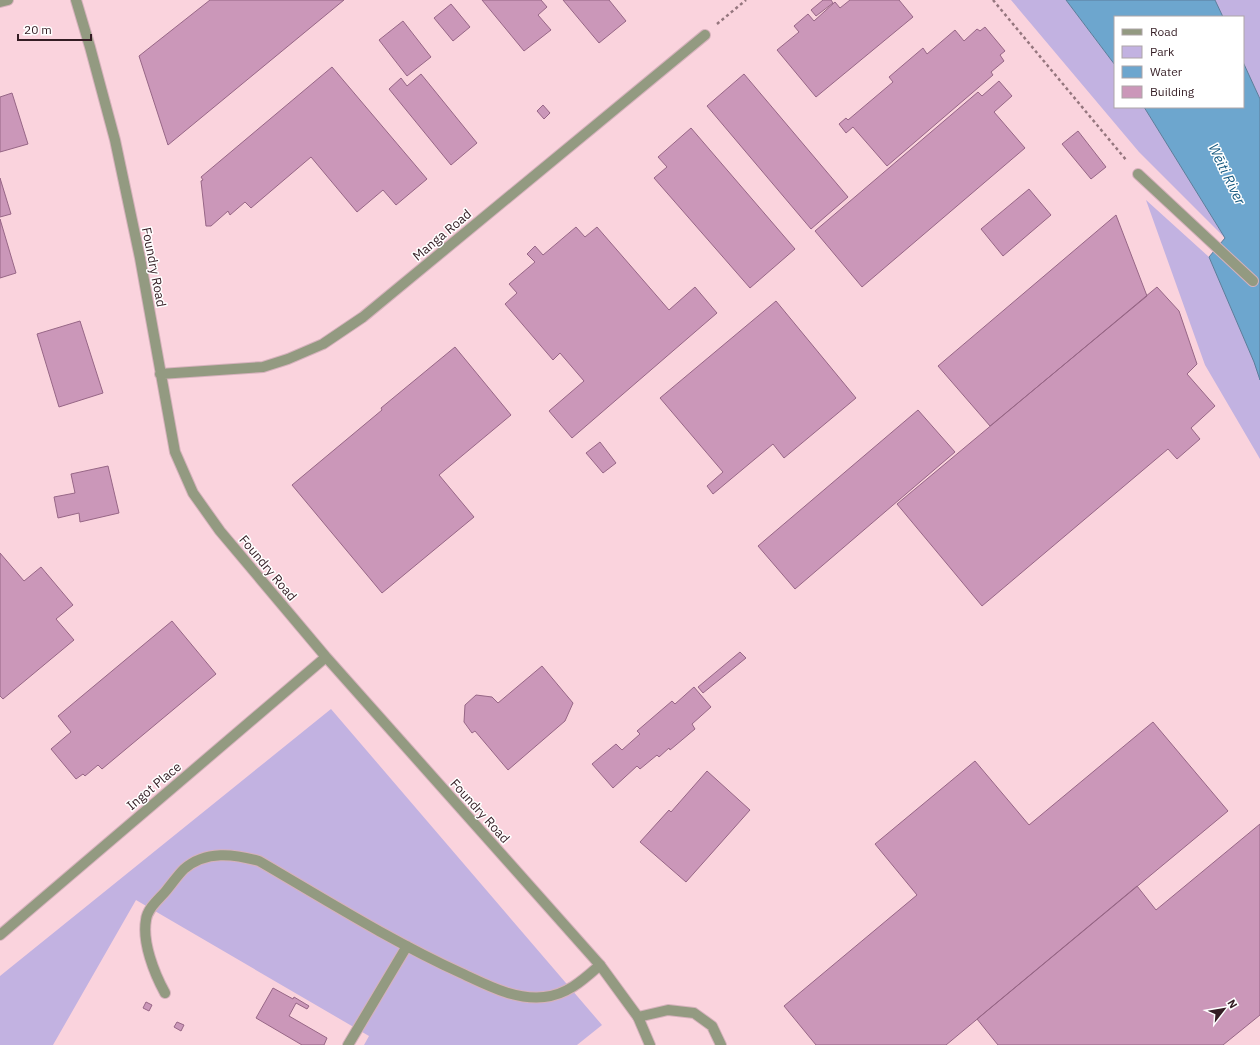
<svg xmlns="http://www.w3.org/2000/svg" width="1260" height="1045" viewBox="0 0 1260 1045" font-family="'IBM Plex Sans',sans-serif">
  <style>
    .green { fill: #c2b2e1 }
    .water { fill: #6da6ce; stroke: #5c7d9b }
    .building { fill: #cb97b9; stroke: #976686 }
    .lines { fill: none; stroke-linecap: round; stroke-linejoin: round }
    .service-casing { stroke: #d6b2bc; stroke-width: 12 }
    .minor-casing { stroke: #d6b2bc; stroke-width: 12 }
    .path { stroke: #95767e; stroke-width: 2.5; stroke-dasharray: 3 3; stroke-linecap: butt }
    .service { stroke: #939a81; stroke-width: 10 }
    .minor { stroke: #939a81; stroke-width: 10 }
    .labels { text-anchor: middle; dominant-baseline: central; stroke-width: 3; stroke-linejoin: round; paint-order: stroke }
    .street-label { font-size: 13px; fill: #341d24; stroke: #fff }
    .water-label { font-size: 14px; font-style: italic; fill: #13577e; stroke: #fff }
  </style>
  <rect width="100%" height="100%" fill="#fad3dd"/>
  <!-- green -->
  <path class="green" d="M1011,0H1066L1115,65V107H1144L1225,238L1139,152Z
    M1215,0H1260V99L1243,62V17H1223Z
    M1146,200L1209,257L1254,362L1260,367V459L1205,365Z
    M331,709L602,1025L577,1045H364L369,1036L136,900L53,1045H0V976Z"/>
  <!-- water -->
  <path class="water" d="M1066,0H1215L1223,17H1115V65Z
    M1243,62L1260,99V380L1254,362L1209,257L1225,238L1144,107H1243Z"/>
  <!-- building -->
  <path class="building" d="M210,0H344L168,145L139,56Z
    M482,0H541L547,7L538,15L551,30L524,51Z
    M563,0H609L626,21L599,43Z
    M823,0H831L833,3L816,16L811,10Z
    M850,0H899L913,17L816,97L777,50L799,32L794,26L808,14L814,21L835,2L840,8Z
    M451,4L470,27L453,41L434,18Z
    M403,21L431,57L407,76L379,40Z
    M985,27L1005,51L1000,55L1004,61L991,72L993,75L887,166L853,127L846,133L839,124L846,118L848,120L893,82L889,77L923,48L927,54L955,30L964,41L977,29L980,31Z
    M332,67L427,179L396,205L383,190L357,212L311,157L251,208L245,202L230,215L228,211L211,226H206L201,181L203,180L201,177Z
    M421,74L477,143L451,165L389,89L401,78L407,86Z
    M744,74L848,197L811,229L707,106Z
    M999,81L1012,96L994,112L1025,148L862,287L815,231L978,92L982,96Z
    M12,93L28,144L0,152V97Z
    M543,105L550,113L544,119L537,111Z
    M691,128L795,249L750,288L654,178L667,167L658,157Z
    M1078,131L1106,167L1091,179L1062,144Z
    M0,178L11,214L0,217Z
    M1029,189L1051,215L1003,256L981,229Z
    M1116,215L1147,296L990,426L938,366Z
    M0,219L16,273L0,278Z
    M576,227L585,237L597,227L669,310L695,287L717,313L572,438L549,411L584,381L560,353L553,360L505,304L517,293L509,284L535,262L527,254L535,246L543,255Z
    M1157,287L1179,311L1197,364L1187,374L1215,406L1191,428L1200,439L1177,459L1168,449L982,606L897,504Z
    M776,301L856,398L784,458L773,444L713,494L707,486L723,472L660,398Z
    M80,321L103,393L59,407L37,334Z
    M455,347L511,415L439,475L474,517L382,593L292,485L382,410L381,408Z
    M918,410L955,452L795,589L758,546Z
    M600,442L616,463L603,473L586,453Z
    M108,466L119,513L80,522L79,513L58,518L54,497L75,493L71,474Z
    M0,553L24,581L41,567L73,605L56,619L74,640L3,699L0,696Z
    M172,621L216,674L102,769L98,765L85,776L83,774L76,779L51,749L71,732L58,716Z
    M740,652L746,658L703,693L698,687Z
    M542,666L573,703L565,721L508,770L475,731L472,733L464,722L465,705L476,695L492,697L498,703Z
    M694,687L711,707L692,724L695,729L670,750L669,748L659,757L657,755L640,769L637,766L613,788L592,764L616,744L622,750L640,734L637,731L672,701L675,704Z
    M1153,722L1228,811L946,1045H816L784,1006L917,895L875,844L975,761L1029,825Z
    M707,771L750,810L686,882L640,842L669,810L671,812Z
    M1260,824V1015L1223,1045H998L977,1019L1137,886L1156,910Z
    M273,988L293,999L294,997L309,1006L307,1009L296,1003L289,1016L327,1038L324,1045H302L256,1018Z
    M146,1002L152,1005L149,1011L143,1008Z
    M177,1022L184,1025L181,1031L174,1027Z"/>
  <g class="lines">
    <!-- service casing -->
    <g class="service-casing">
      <path id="service" d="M1138,174L1253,281
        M165,993C154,973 142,942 146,920C147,909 158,900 165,892C171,885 177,876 184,869C206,850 234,854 259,861C326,900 391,941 461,973C487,985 514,1000 544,997C567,995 583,980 600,965
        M638,1017L668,1010L694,1013L712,1026L721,1045
        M348,1045L407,946"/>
    </g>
    <!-- minor casing -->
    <g class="minor-casing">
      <path id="minor" d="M76,0L90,47L115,140L140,258L175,452L193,493L220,531L326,657L600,965L638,1017L650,1045
        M0,2L8,0
        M160,374L263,367L288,359L323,344L363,317L705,35
        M0,935L326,657"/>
    </g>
    <!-- path -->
    <path class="path" d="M993,0L1127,161
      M717,24L746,0"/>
    <!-- service -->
    <use href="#service" class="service"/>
    <!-- minor -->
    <use href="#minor" class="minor"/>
  </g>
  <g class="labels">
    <!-- street labels -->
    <g class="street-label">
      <text transform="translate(442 235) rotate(-40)">Manga Road</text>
      <text transform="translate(154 267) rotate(79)">Foundry Road</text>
      <text transform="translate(268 568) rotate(50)">Foundry Road</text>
      <text transform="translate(154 786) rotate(-40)">Ingot Place</text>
      <text transform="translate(480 811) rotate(48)">Foundry Road</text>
    </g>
    <!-- water labels -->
    <g class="water-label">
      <text transform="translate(1227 174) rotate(64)">Wēiti River</text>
    </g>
  </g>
  <!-- legend -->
  <rect x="1114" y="16" width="130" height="92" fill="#ffffff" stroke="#aea5a7"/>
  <rect x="1122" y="29" width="20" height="6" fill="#939a81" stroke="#aea5a7"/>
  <text x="1150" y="36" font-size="12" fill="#341d24">Road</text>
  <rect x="1122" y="46" width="20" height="12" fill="#c2b2e1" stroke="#aea5a7"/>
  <text x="1150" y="56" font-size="12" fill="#341d24">Park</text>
  <rect x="1122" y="66" width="20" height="12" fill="#6da6ce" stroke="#aea5a7"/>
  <text x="1150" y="76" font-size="12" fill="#341d24">Water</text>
  <rect x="1122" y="86" width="20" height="12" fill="#cb97b9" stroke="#aea5a7"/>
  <text x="1150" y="96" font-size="12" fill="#341d24">Building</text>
  <!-- north arrow -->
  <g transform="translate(1224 1009) rotate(59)" stroke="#ffffff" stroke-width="3" paint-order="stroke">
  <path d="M0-3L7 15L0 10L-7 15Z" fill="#341d24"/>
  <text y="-6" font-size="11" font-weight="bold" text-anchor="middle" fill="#341d24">N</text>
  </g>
  <!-- scale -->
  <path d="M18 34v6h73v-6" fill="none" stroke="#341d24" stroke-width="2"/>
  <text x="24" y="34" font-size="12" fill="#341d24" stroke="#ffffff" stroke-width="3" paint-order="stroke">20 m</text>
</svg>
